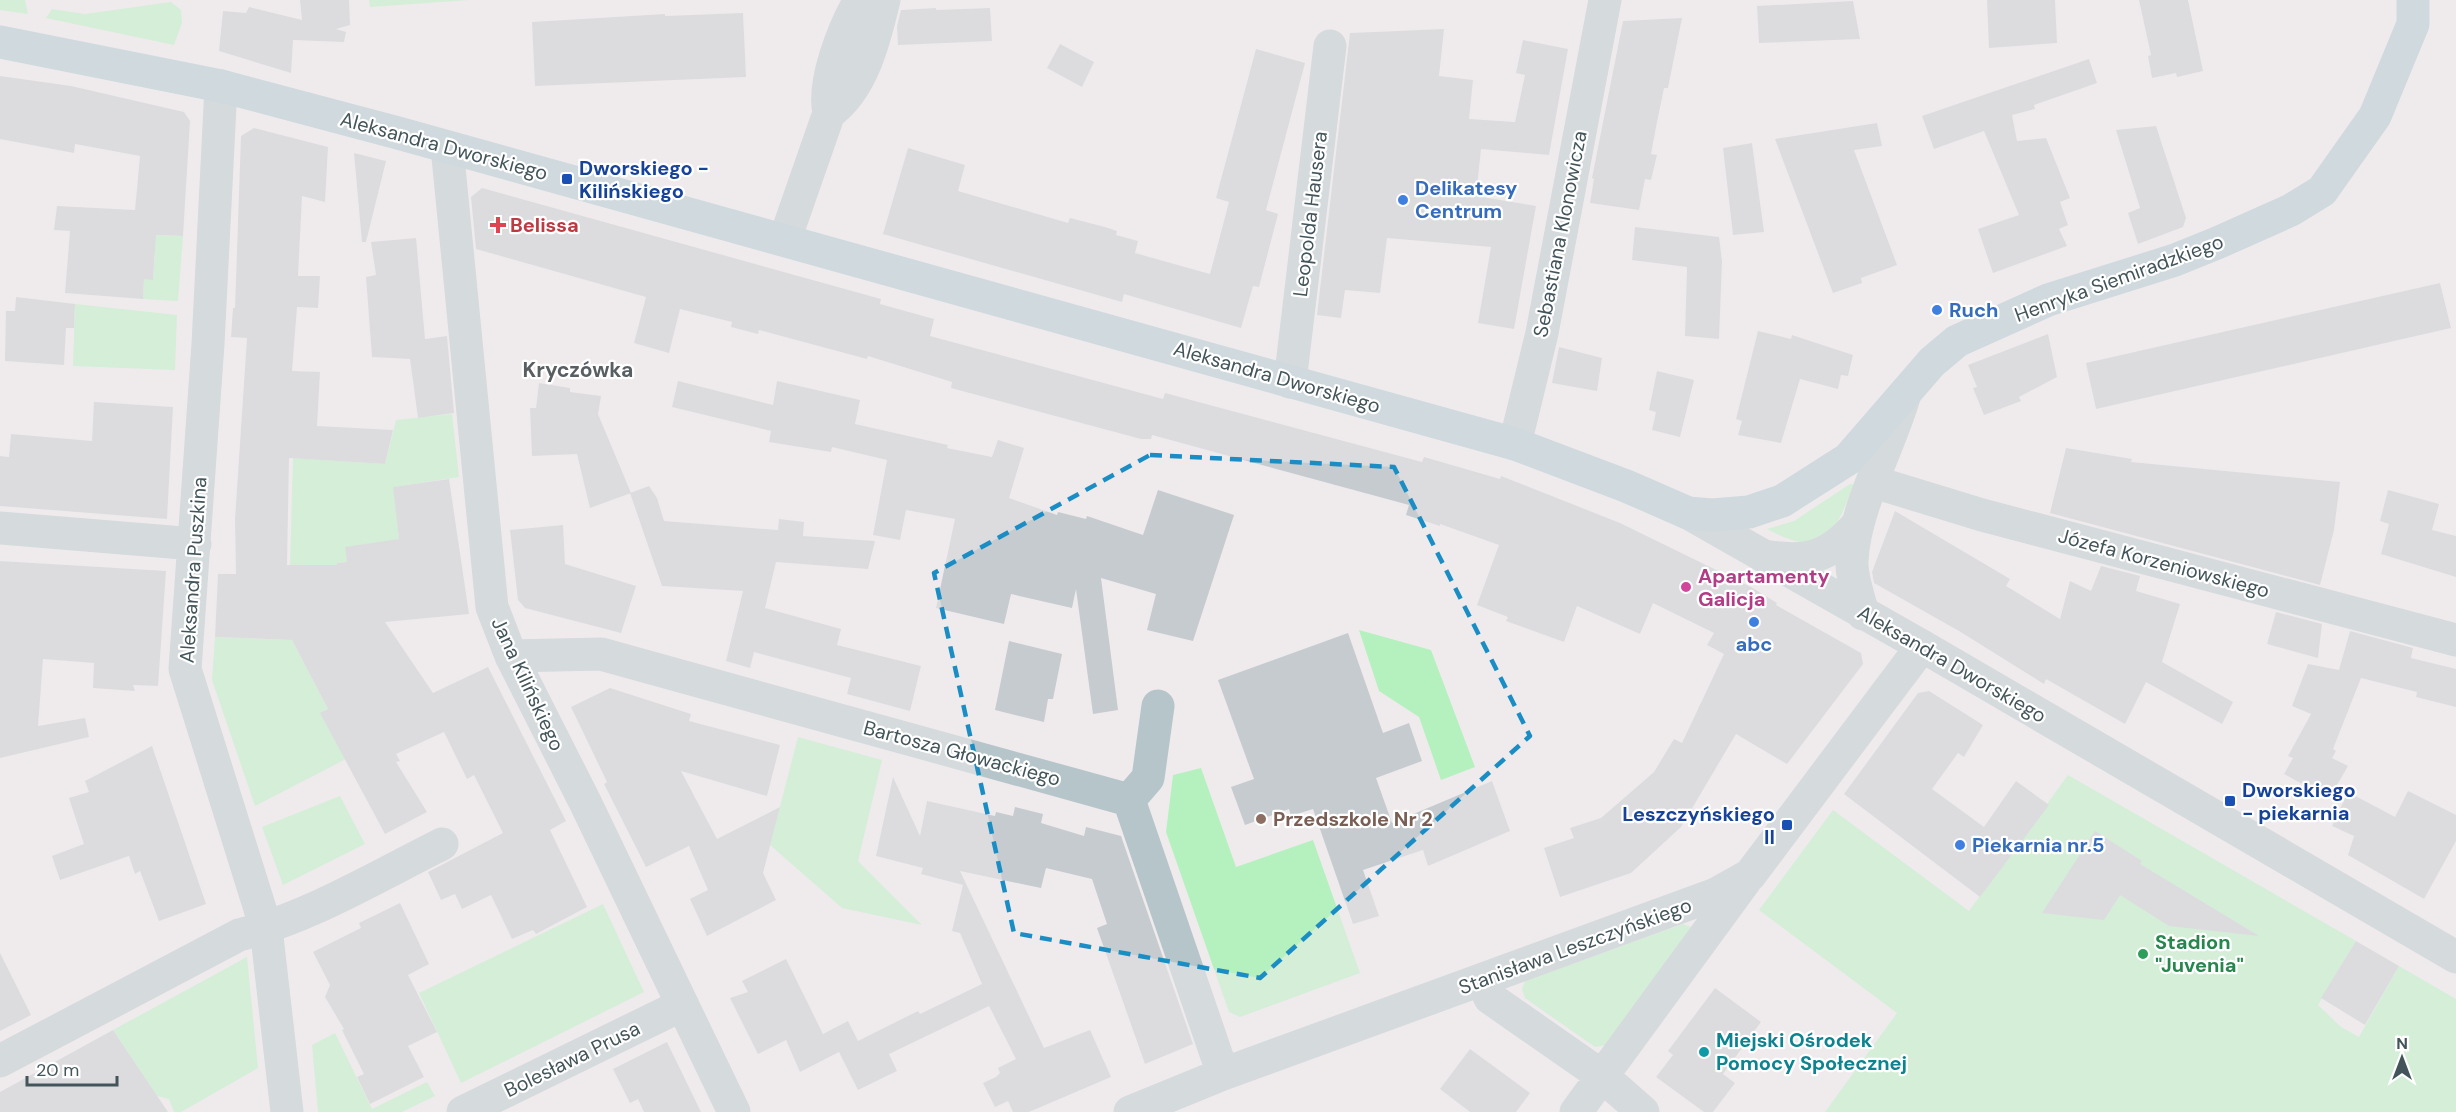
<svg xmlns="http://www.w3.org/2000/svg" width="2456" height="1112" viewBox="0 0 2456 1112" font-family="'DM Sans',sans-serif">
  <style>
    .green { fill: #b5f1be }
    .building { fill: #c5cbcf }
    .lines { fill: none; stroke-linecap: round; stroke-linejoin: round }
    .minor { stroke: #b6c5ca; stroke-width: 33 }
    .major { stroke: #a9c4cd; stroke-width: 33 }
    .marked { fill: none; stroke: #1a8dc4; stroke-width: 4.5; stroke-dasharray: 12 8; stroke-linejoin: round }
    .transit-dot { fill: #1a4fb4; stroke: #fff; stroke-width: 2 }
    .shop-dot { fill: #3f7fe0; stroke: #fff; stroke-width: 2 }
    .health-dot { fill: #e0444e; stroke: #fff; stroke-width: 2 }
    .hotel-dot { fill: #d1479c; stroke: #fff; stroke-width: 2 }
    .education-dot { fill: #8d6e63; stroke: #fff; stroke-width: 2 }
    .leisure-dot { fill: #2e9e5b; stroke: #fff; stroke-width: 2 }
    .culture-dot { fill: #0f9aa8; stroke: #fff; stroke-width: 2 }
    .labels { text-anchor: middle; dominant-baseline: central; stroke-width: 4.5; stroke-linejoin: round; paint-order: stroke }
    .street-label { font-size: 20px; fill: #43555a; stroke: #fff }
    .transit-label { font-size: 20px; font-weight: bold; fill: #164399; stroke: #fff; text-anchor: start }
    .shop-label { font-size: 20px; font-weight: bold; fill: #366cbe; stroke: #fff; text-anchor: start }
    .health-label { font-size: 20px; font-weight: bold; fill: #be3a42; stroke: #fff; text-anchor: start }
    .hotel-label { font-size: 20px; font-weight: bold; fill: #b23c85; stroke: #fff; text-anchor: start }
    .education-label { font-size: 20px; font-weight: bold; fill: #785e54; stroke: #fff; text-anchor: start }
    .leisure-label { font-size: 20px; font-weight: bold; fill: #27864d; stroke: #fff; text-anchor: start }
    .culture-label { font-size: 20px; font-weight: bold; fill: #0d838f; stroke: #fff; text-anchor: start }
    .neighbourhood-label { font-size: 21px; font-weight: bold; fill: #585e61; stroke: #fff }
  </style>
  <rect width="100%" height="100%" fill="#efebec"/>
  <!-- green -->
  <path class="green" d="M0,0H25L28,14L0,10Z
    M369,0H469L370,7Z
    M171,2L181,10L182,23L174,45L46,18L52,9L85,14Z
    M147,235L183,236L178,301L143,299L144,279H153L155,257Z
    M75,304L177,315L175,370L73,366Z
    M452,414L459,477L394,487L399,539L347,562L337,563V572L290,565L293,458L385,464L396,420Z
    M1850,484H1854C1834,535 1825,560 1767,529L1794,521Z
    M1359,630L1431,650L1475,767L1441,780L1419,717L1379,691Z
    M215,637L292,640L328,709L321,713L346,759L255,806L212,680Z
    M798,737L882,760L858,861L922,925L842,908L770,845Z
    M1201,768L1236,867L1313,840L1360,973L1240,1017L1229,1012L1166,832L1173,775Z
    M2068,775L2356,941L2318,1005L2341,1027L2359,1037L2399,966L2456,999V1112H1825L1897,1013L1759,910L1833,810L1969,911Z
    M340,796L365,844L283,885L262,827Z
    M603,904L644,992L461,1083L419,993Z
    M1683,924L1691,927L1607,1045L1595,1047L1525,998L1522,989L1525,981Z
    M247,957L258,1068L181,1112H174L169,1099L157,1096L113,1030Z
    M335,1033L372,1109L427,1082L435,1096L402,1112H318L312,1045Z"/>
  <!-- building -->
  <path class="building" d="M300,0H349L350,25L336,29L346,32L344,42L293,40L291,73L219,51L223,11L246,13L249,7L302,20Z
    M1987,0H2055L2057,43L1989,48Z
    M2139,0H2188L2203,71L2177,77L2176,73L2152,78L2148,56L2151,55Z
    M1853,1L1860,39L1759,43L1757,6Z
    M936,8V10L990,8L992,41L898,45L897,26L901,10Z
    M743,13L746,77L535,86L532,22L665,14V16Z
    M1682,18L1668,88H1664L1657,122L1651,154L1657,155L1651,180L1645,179L1639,210L1590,203L1594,179L1592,178L1623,21Z
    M1444,29L1439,76L1473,80L1469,119L1515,122L1525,75L1516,73L1523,40L1568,49L1549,155L1481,149L1476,196L1536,206L1514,329L1478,323L1491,247L1387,238L1380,293L1345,290L1341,318L1317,315L1350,33Z
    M1060,44L1094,62L1082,87L1047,68Z
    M1256,49L1305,63L1266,210L1278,214L1259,287L1253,286L1241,328L1124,294L1122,302L883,234L908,148L965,165L958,191L1068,223L1070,218L1105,227L1117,231L1116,235L1138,241L1135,253L1210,274L1229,202L1216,198Z
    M2089,59L2097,83L2034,105L2035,109L2012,115L2017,141L2046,138L2070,198L2060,202L2068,225L2059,229L2067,246L1993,273L1978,229L2019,215L1984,131L1934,149L1922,116Z
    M0,76L71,86L184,112L190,121L183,236L156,235L153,280L144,279L143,299L65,293L70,231L54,230L57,206L135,210L140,156L75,144L74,153L0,139Z
    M1877,123L1882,146L1854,150L1897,265L1861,278L1862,283L1833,293L1775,139Z
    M2156,126L2186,218L2183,227L2138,244L2128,213L2140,208L2116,130Z
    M254,128L328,147L325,202L302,196L298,276H320L318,308L297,307L292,371L320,372L317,426L393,430L385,464L289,458L287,565H337V563L347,562L345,547L399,539L393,487L449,479L469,614L385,622L433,693L488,667L566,821L550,830L587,907L536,934L533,930L512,939L491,895L462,909L455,894L441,900L428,872L503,833L474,775L467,779L444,732L396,754L400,761L396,762L427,812L385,834L320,713L328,709L292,640L215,637L218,574H236L235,519L247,338L231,337L233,308H235L241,136Z
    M1752,143L1764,232L1733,235L1723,148Z
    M354,153L386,161L366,242H362Z
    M482,188L881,299L880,304L934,319L930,336L1163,399L1165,393L1422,462L1424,457L1500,479L1501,476L1620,523L1751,587L1777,603L1776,605L1861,653L1863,664L1787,764L1736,734L1681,827L1631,873L1560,897L1544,848L1574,838L1570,828L1601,818L1654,772L1674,739L1682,743L1724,654L1707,645L1714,633L1653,603L1640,634L1577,606L1564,642L1506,621L1508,617L1477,605L1499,545L1440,524V526L1406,515L1409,505L1152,435L1151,439H1141L951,388L952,382L868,356L867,359L759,330L758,334L731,327L732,322L680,309L669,353L634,343L646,297L476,249L471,197Z
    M1635,227L1719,237L1722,261L1719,339L1685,336L1687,267L1632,260Z
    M416,238L425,339L447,336L454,413L418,418L410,359L372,357L366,277L376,275L371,242Z
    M2440,283L2451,328L2096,409L2086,363Z
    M16,297L75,304L74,328H66L64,365L5,361L6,311H15Z
    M1758,331L1791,339L1792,335L1853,355L1848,376L1841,375L1838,389L1800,379L1781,443L1738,435L1742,421L1736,419Z
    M2048,334L2057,377L2019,397L2021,401L1984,415L1973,388L1977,387L1968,365Z
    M1559,347L1602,358L1597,391L1552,383Z
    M1657,371L1694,380L1680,437L1652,430L1656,412L1649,410Z
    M678,381L773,405L777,381L860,400L855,424L948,445L947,448L992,457L998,440L1024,448L1009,498L1057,515L1058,512L1086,519L1087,516L1143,535L1158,490L1234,515L1193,641L1147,630L1156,594L1101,578L1118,710L1093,714L1076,589L1072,608L1011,594L1004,624L936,608L955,519L906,510L900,540L873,535L887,460L832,447L831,452L769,442L771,431L672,407Z
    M539,383L570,388V392L601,396L598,414L631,493L590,508L577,454L532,456L530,408H536Z
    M94,402L173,407L167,519L0,506V456L9,457L11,434L92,441Z
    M2066,448L2132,459L2131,462L2340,482L2334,530L2320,585L2050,513Z
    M649,486L657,498L664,521L778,530L779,519L804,522L803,536L875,541L868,569L776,562L765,608L841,629L837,645L921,666L910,711L847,694L851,678L754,652L750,668L726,661L743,591L662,586L630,493Z
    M2388,490L2439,504L2432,530L2456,536V577L2381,554L2389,524L2380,521Z
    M1895,511L2010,579L2006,586L2060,619L2070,581L2091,591L2101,566L2140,576L2136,591L2180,604L2162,662L2233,702L2222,724L2146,682L2125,724L2046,679L2044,684L1959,631L1874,583L1872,572Z
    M563,525L565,564L636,586L621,633L525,608L518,600L510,530Z
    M0,561L166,571L158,686L133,685L135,691L93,688L94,663L43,659L38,726L85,718L89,737L0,758Z
    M2276,612L2322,624L2318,658L2267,644Z
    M2350,631L2413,648L2411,658L2456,669V707L2416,697L2417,692L2361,678L2333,749L2336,751L2332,758L2348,766L2329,799L2284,774L2293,758L2288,756L2311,714L2292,706L2308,664L2339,670Z
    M1348,633L1383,733L1409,723L1422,761L1376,778L1392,823L1492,781L1510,831L1428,866L1423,850L1363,870L1379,916L1353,924L1313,809L1291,816L1289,809L1245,825L1231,787L1254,779L1218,680Z
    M1009,641L1062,654L1053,699H1048L1044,722L995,710Z
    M610,688L691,714L689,721L780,745L767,796L681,771L717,839L780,807L763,873L776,900L707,936L690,899L708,890L689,846L646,867L604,784L607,782L571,707Z
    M1929,691L1983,725L1964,757L1958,753L1932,789L1984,827L2016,781L2049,805L1980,897L1844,794L1918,693Z
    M152,746L206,904L159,921L140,871L135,874L129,856L60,880L52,856L84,844L69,798L89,792L85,781Z
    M893,777L920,836L927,801L995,816L996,812L1013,816L1015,807L1043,814L1041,823L1084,836L1086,827L1121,836L1193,1044L1145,1064L1097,928L1107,924L1092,879L1046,868L1041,888L960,871L1044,1048L1090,1030L1111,1077L1029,1112H1013L1008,1101L995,1107L983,1083L996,1077L1000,1073L998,1068L1016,1059L989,1006L889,1054L897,1071L858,1090L839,1052L800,1072L786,1040L758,1054L730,998L748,992L742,981L786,959L823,1034L848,1021L858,1041L918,1011L920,1014L982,984L960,933L952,931L963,885L921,874L923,868L876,856Z
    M2408,791L2456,815V841L2424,899L2348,855L2354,836L2332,826L2348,792L2395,817Z
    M2095,831L2142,861L2140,864L2259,936L2169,926L2120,895L2104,920L2042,913Z
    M400,903L429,964L408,975L437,1032L408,1046L424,1077L370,1104L357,1077L364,1074L342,1030L344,1029L325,997L330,985L313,952L361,928L359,923Z
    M2356,941L2399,966L2365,1025L2321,998Z
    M0,953L31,1015L0,1031Z
    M1715,988L1761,1022L1723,1074L1735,1083L1713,1112H1704L1656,1077L1673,1055L1668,1051Z
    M113,1030L168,1112H0V1092Z
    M667,1042L701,1112H644L638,1099L630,1103L613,1069Z
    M1470,1049L1530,1093L1516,1112H1470L1440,1089Z"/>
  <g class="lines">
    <!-- minor -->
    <path class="minor" d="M221,86L208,344L185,669L266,928L287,1112
      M829,113C863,89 875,38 884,0
      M447,147L492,607L511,656L585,802L734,1112
      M785,239L829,113C822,82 844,27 860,0
      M1290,382L1330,46
      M1515,444L1542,333L1605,0
      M1874,482L1982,515L2456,640
      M1688,513L1922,646L2456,957
      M0,528L195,544
      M1764,556C1806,563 1829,558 1857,525
      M1863,614C1859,597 1851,577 1852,560C1855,506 1889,449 1904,397
      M511,656L601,654L1129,800L1223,1074
      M1129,800L1148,778L1158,706
      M1482,980L1490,998L1602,1076L1643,1112
      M0,1061L239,935C310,917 376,877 442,844
      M463,1112L682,1005
      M1130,1112L1223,1074L1716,894L1750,875L1922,646
      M1576,1112L1745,881"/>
    <!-- major -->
    <path class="major" d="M0,42L221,86L398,133L1515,444L1626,486L1688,513L1712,515L1749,512L1782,501L1848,459L1932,362L1957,341L2048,300L2175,260L2217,243L2291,210L2322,191L2375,116L2413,24V0"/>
  </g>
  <!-- marked area -->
  <path d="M0 0H2456V1112H0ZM1150,455L1394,467L1530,736L1260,978L1014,933L934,573Z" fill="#efebec" fill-opacity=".55" fill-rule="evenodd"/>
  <path class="marked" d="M1150,455L1394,467L1530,736L1260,978L1014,933L934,573Z"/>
  <!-- markers -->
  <g class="transit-dot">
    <rect x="561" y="173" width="12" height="12" rx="3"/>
    <rect x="2224" y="795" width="12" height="12" rx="3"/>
    <rect x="1781" y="819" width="12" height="12" rx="3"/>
  </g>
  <g class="shop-dot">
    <circle cx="1403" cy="200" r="6"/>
    <circle cx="1937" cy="310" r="6"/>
    <circle cx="1754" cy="622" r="6"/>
    <circle cx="1960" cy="845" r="6"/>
  </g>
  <path class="health-dot" d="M495 216h6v6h6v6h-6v6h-6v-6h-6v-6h6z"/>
  <circle class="hotel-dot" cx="1686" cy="587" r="6"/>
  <circle class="education-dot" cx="1261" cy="819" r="6"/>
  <circle class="leisure-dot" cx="2143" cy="954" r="6"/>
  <circle class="culture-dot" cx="1704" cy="1052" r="6"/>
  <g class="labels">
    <!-- street labels -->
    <g class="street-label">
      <text transform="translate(444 146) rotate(15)">Aleksandra Dworskiego</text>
      <text transform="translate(1310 214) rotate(-83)">Leopolda Hausera</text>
      <text transform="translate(1560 234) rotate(-79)">Sebastiana Klonowicza</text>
      <text transform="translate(2119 278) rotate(-20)">Henryka Siemiradzkiego</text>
      <text transform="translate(1277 377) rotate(16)">Aleksandra Dworskiego</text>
      <text transform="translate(2164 563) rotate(15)">Józefa Korzeniowskiego</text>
      <text transform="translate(193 570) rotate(-86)">Aleksandra Puszkina</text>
      <text transform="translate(1952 664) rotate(30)">Aleksandra Dworskiego</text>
      <text transform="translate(528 684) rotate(65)">Jana Kilińskiego</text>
      <text transform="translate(962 753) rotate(15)">Bartosza Głowackiego</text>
      <text transform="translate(1575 946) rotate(-20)">Stanisława Leszczyńskiego</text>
      <text transform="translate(572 1059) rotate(-26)">Bolesława Prusa</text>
    </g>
    <!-- transit labels -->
    <g class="transit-label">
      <text x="579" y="168">Dworskiego -<tspan x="579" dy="23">Kilińskiego</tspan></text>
      <text x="2242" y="790">Dworskiego<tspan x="2242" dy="23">- piekarnia</tspan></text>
      <text x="1775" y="814" text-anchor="end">Leszczyńskiego<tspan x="1775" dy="23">II</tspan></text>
    </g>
    <!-- shop labels -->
    <g class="shop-label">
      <text x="1415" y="188">Delikatesy<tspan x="1415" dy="23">Centrum</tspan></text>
      <text x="1949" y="310">Ruch</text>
      <text x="1754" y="644" text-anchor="middle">abc</text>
      <text x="1972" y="845">Piekarnia nr.5</text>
    </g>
    <!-- health labels -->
    <g class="health-label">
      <text x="510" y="225">Belissa</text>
    </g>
    <!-- hotel labels -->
    <g class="hotel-label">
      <text x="1698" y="576">Apartamenty<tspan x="1698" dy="23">Galicja</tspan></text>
    </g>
    <!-- education labels -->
    <g class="education-label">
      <text x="1273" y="819">Przedszkole Nr 2</text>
    </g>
    <!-- leisure labels -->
    <g class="leisure-label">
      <text x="2155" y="942">Stadion<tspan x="2155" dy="23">"Juvenia"</tspan></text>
    </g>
    <!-- culture labels -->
    <g class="culture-label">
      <text x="1716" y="1040">Miejski Ośrodek<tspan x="1716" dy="23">Pomocy Społecznej</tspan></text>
    </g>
    <!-- neighbourhood labels -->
    <g class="neighbourhood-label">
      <text x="578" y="370">Kryczówka</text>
    </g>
  </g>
  <!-- north arrow -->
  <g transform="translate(2402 1058)" stroke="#ffffff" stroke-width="4.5" paint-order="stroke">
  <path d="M0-4.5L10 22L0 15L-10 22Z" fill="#43555a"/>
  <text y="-9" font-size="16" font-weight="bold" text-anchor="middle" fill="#43555a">N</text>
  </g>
  <!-- scale -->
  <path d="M27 1076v9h90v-9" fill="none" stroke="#43555a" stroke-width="3"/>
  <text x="36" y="1076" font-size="18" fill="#43555a" stroke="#ffffff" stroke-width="4.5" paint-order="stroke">20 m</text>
</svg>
